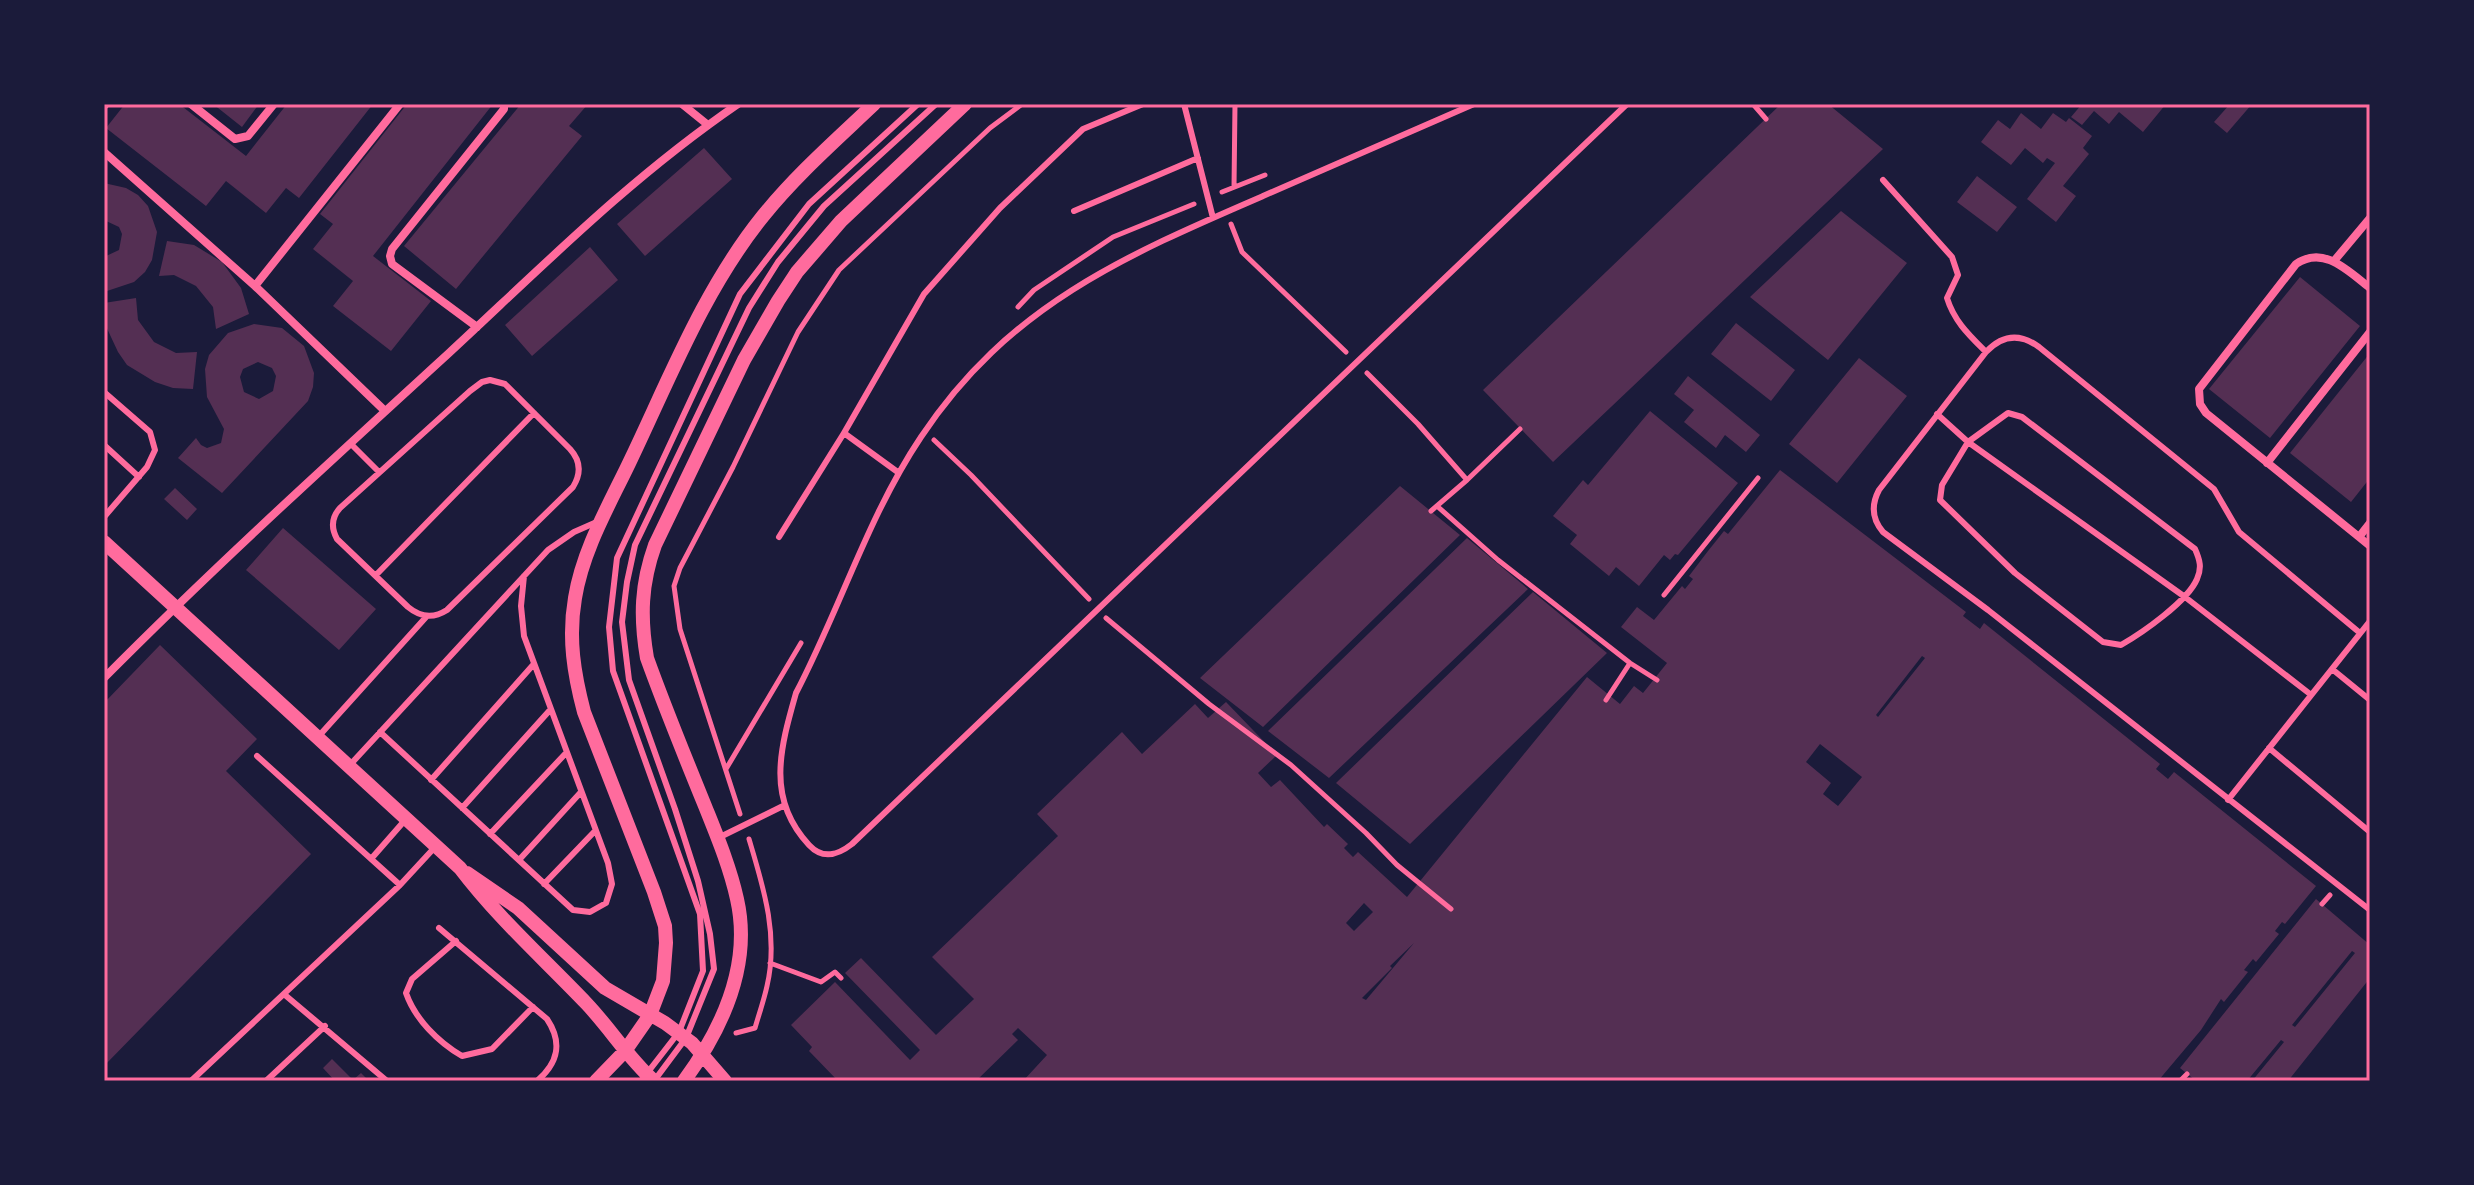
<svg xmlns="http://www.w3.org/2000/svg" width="2474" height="1185" viewBox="0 0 2474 1185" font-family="Lato,sans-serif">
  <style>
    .building { fill: #542f53; fill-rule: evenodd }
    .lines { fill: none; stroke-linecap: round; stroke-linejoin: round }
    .path { stroke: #ff6b9d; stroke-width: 5 }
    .service { stroke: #ff6b9d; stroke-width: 6 }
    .minor { stroke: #ff6b9d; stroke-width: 8 }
    .tertiary { stroke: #ff6b9d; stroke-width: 14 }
    .neatline { fill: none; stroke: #ff6b9d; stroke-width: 3 }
  </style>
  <rect width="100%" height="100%" fill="#1b1b3a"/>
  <!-- building -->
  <path class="building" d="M125,104H179L246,156L287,104H373L299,198L286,188L266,213L226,181L206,206L106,128Z
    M213,104H259L242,127Z
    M407,104H493L373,256L431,301L391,351L333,306L353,281L313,249L333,224L320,214Z
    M521,104H588L569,126L582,136L456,289L404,246Z
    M1781,104H1828L1883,149L1553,462L1483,390Z
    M2082,104H2166L2143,132L2119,112L2109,124L2094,111L2082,125L2071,117Z
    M2230,104H2252L2227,133L2214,122Z
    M2021,113L2041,129L2053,113L2066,122L2069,118L2092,136L2083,148L2089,154L2063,186L2076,196L2056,222L2027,199L2055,163L2047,158L2043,163L2025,148L2011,165L1981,142L1998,120L2010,129Z
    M704,148L732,179L645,256L617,224Z
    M1977,176L2017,207L1997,232L1957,202Z
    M104,183L126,188L138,195L148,206L157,232L152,260L145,272L134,282L107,291H104V257L119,250L122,234L119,227L104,220Z
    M1841,211L1907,263L1828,360L1750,297Z
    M167,241L194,245L222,262L241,288L249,314L216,329L213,307L196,286L174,275L159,276Z
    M590,247L618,280L532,356L505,325Z
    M2300,277L2360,326L2270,438L2209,389Z
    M136,298L138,320L154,342L176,353L197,352L193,389L173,388L155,382L127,365L118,352L104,322V303Z
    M1736,323L1795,370L1771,401L1711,354Z
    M254,324L282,328L304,346L314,373L313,387L308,401L222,493L178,458L196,438L201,445L207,448L221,443L224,429L207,397L205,369L209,355L228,333ZM258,362L272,368L276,376L273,391L259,399L244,392L240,377L243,369Z
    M2370,353V478L2351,502L2290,453Z
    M1859,358L1907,396L1837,483L1789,444Z
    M1688,376L1760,435L1746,452L1725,435L1716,448L1684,422L1694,410L1674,394Z
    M1650,411L1738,483L1678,555L1675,554L1670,560L1664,555L1639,586L1616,567L1609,576L1570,544L1577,535L1553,516L1583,480L1588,485Z
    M1780,470L1966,612L1963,616L1980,629L1984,623L2160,764L2156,769L2168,779L2174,772L2316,886L2285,924L2282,922L2275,931L2279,934L2256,962L2253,959L2244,970L2248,972L2224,1002L2221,999L2201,1030L2158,1081H1023L1047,1055L1018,1028L1012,1034L1018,1040L976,1081H838L809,1051L812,1047L791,1025L835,982L910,1060L920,1050L845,973L861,958L936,1035L974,999L932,957L1058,836L1037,814L1122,732L1142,754L1195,704L1208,718L1226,702L1277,755L1258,773L1271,787L1280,780L1324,827L1327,824L1348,844L1344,848L1353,857L1358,852L1407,897L1587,677L1620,704L1634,686L1643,693L1667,663L1621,627L1637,607L1654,620L1682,586L1685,589L1693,579L1689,576L1708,551L1724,531L1728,534ZM1922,656L1925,658L1878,717L1876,715ZM1820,744L1862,777L1838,806L1823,794L1831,783L1806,762ZM1364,903L1373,912L1354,931L1346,923ZM1414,943L1366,1000L1362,998L1392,968L1390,966Z
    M1400,486L1460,535L1263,727L1200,678Z
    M175,488L197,509L187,520L164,499Z
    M283,528L376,609L339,650L246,570Z
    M1467,538L1528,589L1329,778L1268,731Z
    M1533,592L1607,653L1410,844L1336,783Z
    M160,645L257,739L226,771L311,854L104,1066V703Z
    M2316,899L2370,945V978L2288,1081H2252L2284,1042L2281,1040L2247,1081H2196L2180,1068ZM2352,951L2355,953L2295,1027L2292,1025Z
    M332,1059L353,1080L361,1073L369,1081H335L323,1068Z"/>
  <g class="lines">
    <!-- path -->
    <path class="path" d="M1753,104L1766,119
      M1234,187L1235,104
      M1222,192L1265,175
      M1231,224L1242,252L1346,352
      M1018,307L1034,290L1113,237L1194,204
      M1367,373L1418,424L1467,480
      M934,440L971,475L1089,599
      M1437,506L1498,560L1630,663L1657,680
      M1431,511L1467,480L1520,429
      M1664,595L1758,478
      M1106,618L1209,704L1291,765L1366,833L1397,865L1451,909
      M1606,700L1630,663
      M726,769L801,643
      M740,814L680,629L674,586L680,568L733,467L798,332L839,270L990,128L1022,104
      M2322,904L2330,895
      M770,963L821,982L835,972L841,978
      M736,1033L755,1028C759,1014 764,1000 767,986C779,935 763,886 749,839
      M2180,1081L2187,1074"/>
    <!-- service -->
    <path class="service" d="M1184,104L1213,218
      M1474,104C1404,135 1333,165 1263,196C1124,256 1008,306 921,437C868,516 840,609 796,693C780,749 766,799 809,845C823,860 838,855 852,844L1627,104
      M1883,180L1952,257L1958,275L1947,298C1954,321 1969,335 1986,352
      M1074,211L1198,158
      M490,380L505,384L570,449C581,461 581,474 573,487L447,610C433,619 420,617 408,607L337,539C331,528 331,518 340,508L470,391L482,382Z
      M104,392L150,432L155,450L147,467L104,517
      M2008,413L2022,417L2195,549C2200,560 2202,568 2197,579C2188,601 2142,633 2121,645L2103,642L2015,573L1940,500L1942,485L1968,442Z
      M1937,414L1968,442L2185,597L2310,694
      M351,444L379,472
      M104,445L139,477
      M899,473L844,433L924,294L1000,208L1083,129L1143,104
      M779,537L844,433
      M376,575L534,413
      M2360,633L2239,532L2214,489L2039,347C2020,333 2002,335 1986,352L1879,490C1871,505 1872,519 1883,532L1988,610L2370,910
      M2332,669L2370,700
      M380,732L573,910L590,912L606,903L612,884L608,863L524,636L521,606L524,576
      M318,737L427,616
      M2269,748L2370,832
      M257,756L400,885
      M349,766L548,550L574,532L599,521
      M431,780L533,665
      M2228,800L2370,621
      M462,808L550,710
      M490,834L566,753
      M718,838L783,806
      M371,859L406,819
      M519,860L581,792
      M544,884L595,831
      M439,928L547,1019C563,1043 558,1063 537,1081
      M456,941L412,979L406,993C415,1019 438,1042 462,1056L492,1049L533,1007
      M285,995L387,1081
      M191,1081L400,885L436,846
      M266,1081L325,1026
      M641,1081L679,1032L703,971L700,914L613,671L609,627L617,558L740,294L809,204L918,104
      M654,1081L686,1038L714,969L710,934L698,881L675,809L629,680L622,622L627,582L635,545L749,308L778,262L824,206L936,104"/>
    <!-- minor -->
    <path class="minor" d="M191,104L235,139L248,136L274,104
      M682,104L708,125
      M104,106L106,104
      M104,152L255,286L385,411
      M2334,261L2370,218
      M255,286L400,104
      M477,327L392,264L390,256L392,249L504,109V104
      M2267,463L2370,332
      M2370,523L2359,537L2370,546
      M2359,537L2206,413L2200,404L2199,389L2296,264C2324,245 2348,271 2370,288
      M104,678C215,566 332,460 449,353C544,265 630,178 738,104"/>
    <!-- tertiary -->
    <path class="tertiary" d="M104,542L460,868C498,918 543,958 586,1003C610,1028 628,1058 654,1081
      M467,873L518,908L605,988L665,1023L692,1043L725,1081
      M596,1081L625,1051L650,1015L663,981L666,943L665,926L654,892L584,712C574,674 568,638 575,598C583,548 611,502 632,457C671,375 705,288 763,216C796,175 836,140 874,104
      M684,1081C722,1029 752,965 737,899C730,867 717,836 705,806C685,757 665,708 647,658C640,617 641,584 655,545L744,360L778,301L797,272L841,221L965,104"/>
  </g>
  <!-- border -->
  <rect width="2474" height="1185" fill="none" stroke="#1b1b3a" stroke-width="212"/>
  <rect x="106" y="106" width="2262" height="973" class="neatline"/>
</svg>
